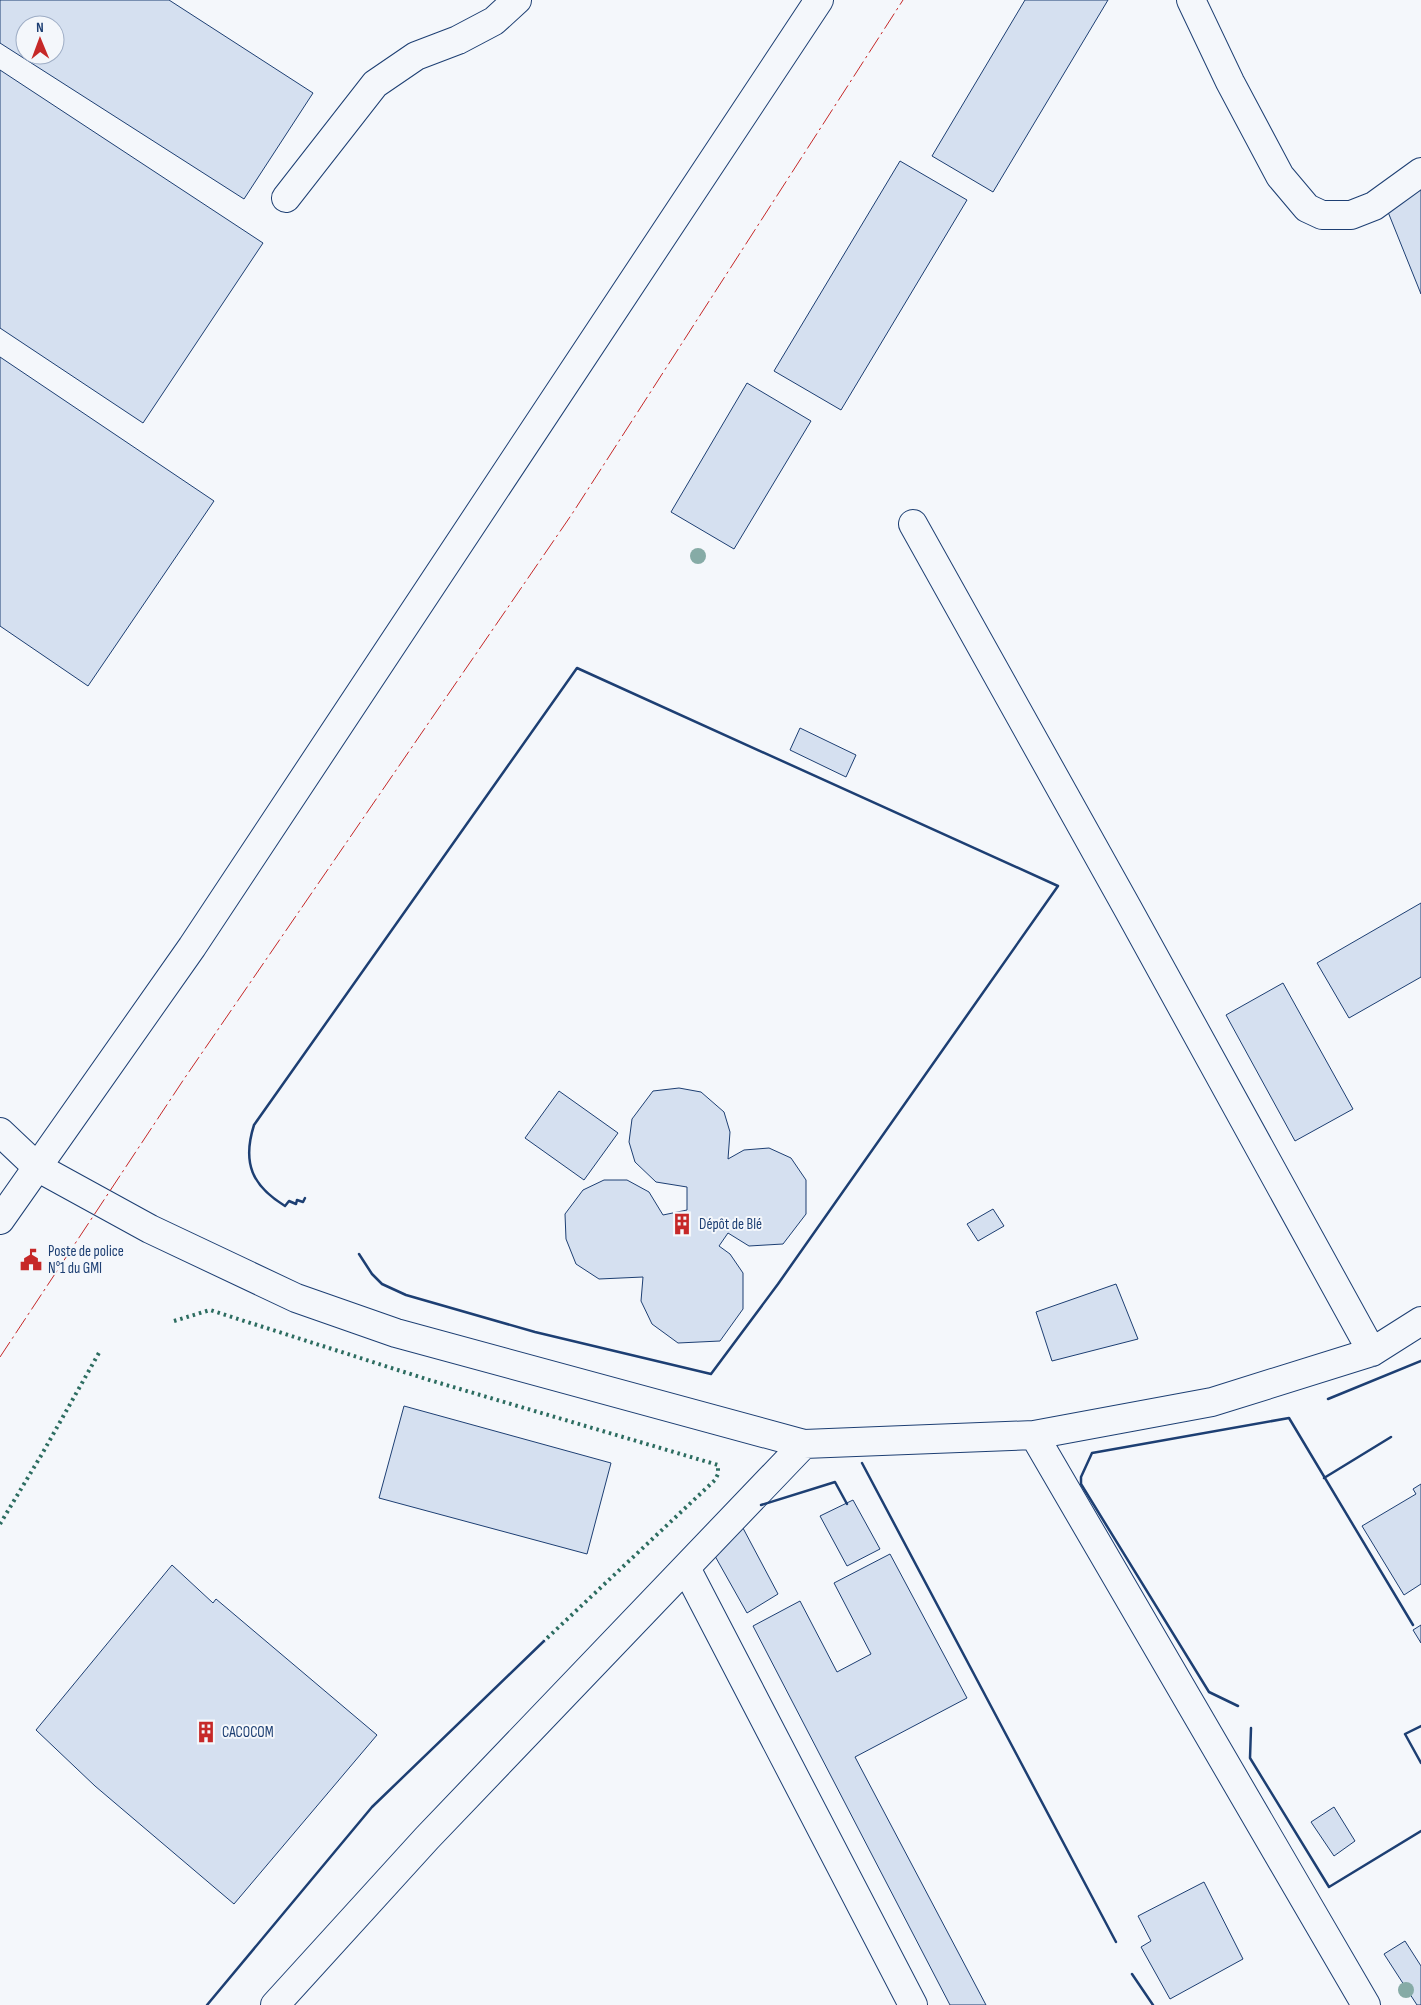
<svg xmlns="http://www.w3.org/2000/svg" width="1421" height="2005" viewBox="0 0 1421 2005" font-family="'Sofia Sans Condensed',sans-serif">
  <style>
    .building { fill: #d5e0f0; stroke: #1d3f73; fill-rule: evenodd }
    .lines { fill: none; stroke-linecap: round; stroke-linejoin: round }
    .minor-casing { stroke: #1d3f73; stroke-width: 30 }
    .highway-casing { stroke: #1d3f73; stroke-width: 30 }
    .minor { stroke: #f4f7fb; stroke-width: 28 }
    .highway { stroke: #f4f7fb; stroke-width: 28 }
    .hedge { stroke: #2c6c60; stroke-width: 4; stroke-dasharray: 2.5 4; stroke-linecap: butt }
    .wall { stroke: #1d3f73; stroke-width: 2.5 }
    .power { stroke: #c62828; stroke-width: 1; stroke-dasharray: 18 4 2.5 4; stroke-linecap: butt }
    .tree { fill: #86aba6 }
    .labels { text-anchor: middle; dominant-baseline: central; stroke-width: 4; stroke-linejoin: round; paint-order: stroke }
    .poi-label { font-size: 15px; fill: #1d3f73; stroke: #f4f7fb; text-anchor: start }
  </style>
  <rect width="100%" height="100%" fill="#f4f7fb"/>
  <!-- building -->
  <path class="building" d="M0,0H169L313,93L244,199L0,43ZM25,25H55V55H25Z
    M1025,0H1108L993,192L932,156Z
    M0,70L263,243L143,423L0,328Z
    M900,161L967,200L841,410L774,371Z
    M1421,188V294L1384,202Z
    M0,357L214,501L88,686L0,626Z
    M747,383L811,421L734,549L671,512Z
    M800,728L856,755L846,777L790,750Z
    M1421,903V977L1349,1018L1317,963Z
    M1283,983L1353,1109L1295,1141L1226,1015Z
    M679,1088L701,1092L724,1112L730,1132L728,1159L744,1150L769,1148L791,1158L806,1180V1214L783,1244L749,1246L728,1233L719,1246L730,1254L743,1273V1309L720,1341L678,1343L652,1324L641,1301L643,1277L599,1279L576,1264L566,1239L565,1214L583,1190L604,1180H627L649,1192L663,1215L687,1210V1187L656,1182L635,1162L629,1142L632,1119L653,1091Z
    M559,1091L618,1133L584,1180L525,1138Z
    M993,1209L1004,1226L978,1241L967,1224Z
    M1116,1284L1138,1339L1052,1361L1036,1312Z
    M404,1406L611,1463L587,1554L379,1498Z
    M1421,1484V1584L1404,1595L1362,1526L1416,1494L1413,1489Z
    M853,1500L880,1549L847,1566L820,1516Z
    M735,1513L778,1594L747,1613L702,1533Z
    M890,1554L967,1698L855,1757L986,2005H950L753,1626L800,1601L837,1672L871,1654L834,1583Z
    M172,1565L213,1603L216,1599L377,1735L234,1904L95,1786L36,1730Z
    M1421,1625V1643L1413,1630Z
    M1334,1807L1355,1841L1334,1856L1311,1822Z
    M1204,1882L1243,1959L1170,1999L1141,1947L1151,1941L1138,1916Z
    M1405,1941L1421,1966V2005H1417L1384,1954Z"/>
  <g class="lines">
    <!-- minor casing -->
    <g class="minor-casing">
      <path id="minor" d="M1191,0L1230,82L1280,176L1307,208L1322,215H1351L1374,206L1421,172
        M286,198L375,84L416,56L458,40L494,21L517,0
        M913,524L1128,909L1372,1352
        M0,1132L37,1167L150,1229L296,1298L396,1333L804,1444L1034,1435L1212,1402L1372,1352L1421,1321
        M1034,1435L1366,2005
        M686,1568L913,2005
        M275,2005L427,1838L804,1444"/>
    </g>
    <!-- highway casing -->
    <g class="highway-casing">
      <path id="highway" d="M0,1220L192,947L819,0"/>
    </g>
    <!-- minor -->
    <use href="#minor" class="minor"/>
    <!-- highway -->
    <use href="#highway" class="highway"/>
    <!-- hedge -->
    <path class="hedge" d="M174,1321L210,1310L426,1379L718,1465V1474L715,1480L544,1641
      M0,1524L42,1454L100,1351"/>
    <!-- wall -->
    <path class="wall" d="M305,1198L303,1202L297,1200L296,1204L289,1201L285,1206C252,1186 242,1163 254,1125L577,668L1058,886L778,1284L711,1374L535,1332L406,1295L382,1284L372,1274L359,1254
      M1328,1399L1421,1361
      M862,1463L1116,1942
      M1324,1478L1391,1437
      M761,1505L835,1482L847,1504
      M1238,1706L1209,1692L1081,1484V1477L1092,1453L1289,1418L1413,1625
      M1421,1726L1405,1734L1421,1763
      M1251,1728L1250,1758L1329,1887L1421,1831
      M1132,1974L1153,2005
      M207,2005L372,1807L544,1641"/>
    <!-- power -->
    <path class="power" d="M0,1357L184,1079L572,514L903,0"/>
  </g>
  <!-- trees -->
  <g class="tree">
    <circle cx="698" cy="556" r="8"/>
    <circle cx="1406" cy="1990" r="8"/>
  </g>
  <!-- icons -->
  <defs>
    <g id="building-bare" transform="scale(1.725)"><path d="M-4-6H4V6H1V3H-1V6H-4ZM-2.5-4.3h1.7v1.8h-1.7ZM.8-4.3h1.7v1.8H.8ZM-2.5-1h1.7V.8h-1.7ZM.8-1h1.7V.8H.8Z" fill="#c62828" stroke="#f4f7fb" stroke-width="2.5" paint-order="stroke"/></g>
    <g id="civic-bare" transform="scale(1.725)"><path d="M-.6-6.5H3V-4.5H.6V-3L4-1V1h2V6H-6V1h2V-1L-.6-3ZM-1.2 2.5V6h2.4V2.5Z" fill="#c62828" stroke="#f4f7fb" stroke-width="2.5" paint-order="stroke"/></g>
  </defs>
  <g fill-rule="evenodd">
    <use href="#building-bare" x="682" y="1224"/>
    <use href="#civic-bare" x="31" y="1260"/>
    <use href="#building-bare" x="206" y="1732"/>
  </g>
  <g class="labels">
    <!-- poi labels -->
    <g class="poi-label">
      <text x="699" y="1224">Dépôt de Blé</text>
      <text x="48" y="1251">Poste de police<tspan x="48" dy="17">N°1 du GMI</tspan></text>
      <text x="222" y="1732">CACOCOM</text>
    </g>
  </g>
  <!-- north arrow -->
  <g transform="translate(40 40) rotate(359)"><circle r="24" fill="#f4f7fb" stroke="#9eadc5"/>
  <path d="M0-4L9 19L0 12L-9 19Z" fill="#c62828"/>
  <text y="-8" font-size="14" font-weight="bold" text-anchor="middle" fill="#1d3f73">N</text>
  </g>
</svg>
